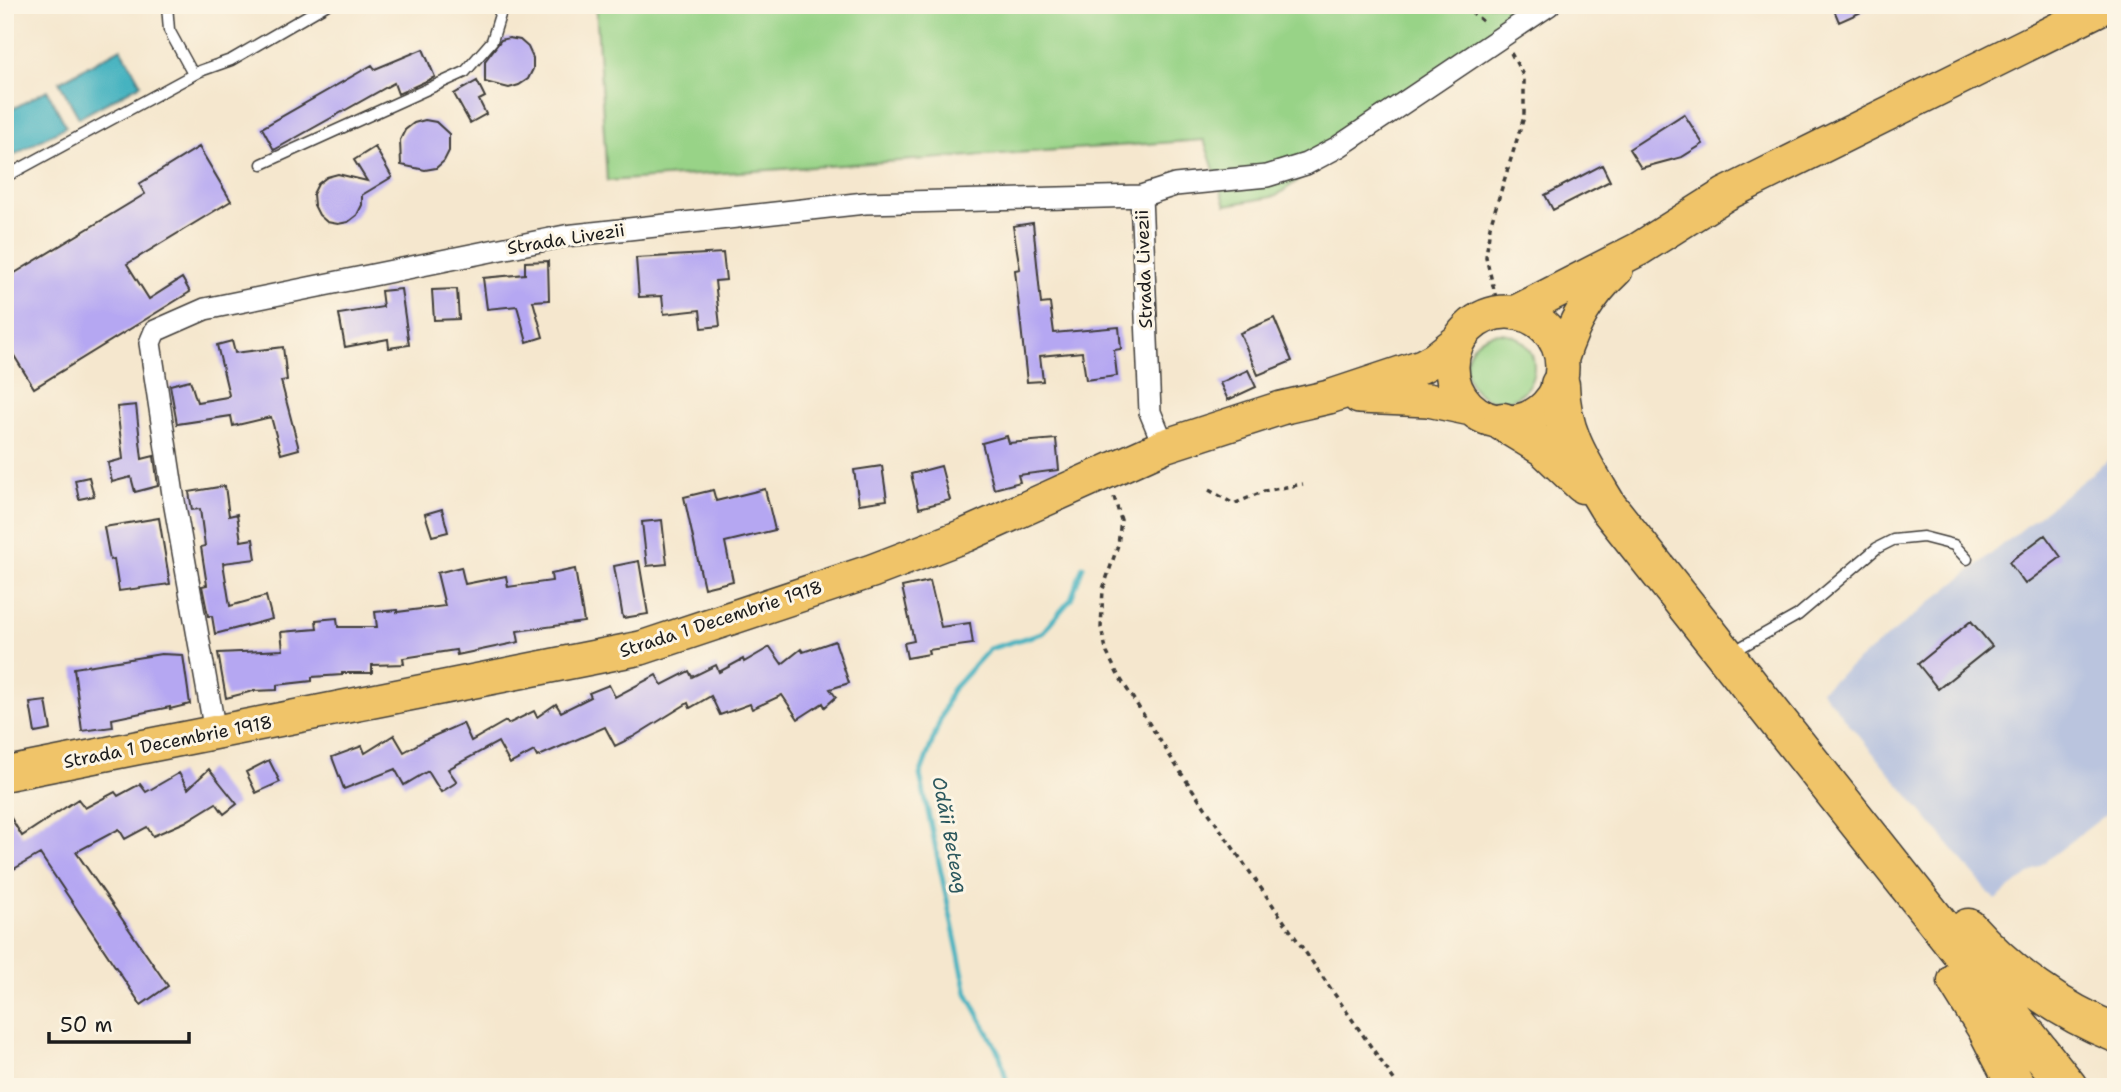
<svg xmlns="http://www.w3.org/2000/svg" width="2121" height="1092" viewBox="0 0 2121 1092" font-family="'Shantell Sans',sans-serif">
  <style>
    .industrial { fill: #bac4de }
    .green { fill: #98d387; stroke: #5a7852; stroke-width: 2 }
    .water { fill: #44b2c0; stroke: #30676e; stroke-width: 2 }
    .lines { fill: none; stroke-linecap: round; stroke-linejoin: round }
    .stream { stroke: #44b2c0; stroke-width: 5 }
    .building { fill: #b5a7f2 }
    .lane-casing { stroke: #3d3a37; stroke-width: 13 }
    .street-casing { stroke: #3d3a37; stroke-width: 24 }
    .primary-casing { stroke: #3d3a37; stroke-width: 36 }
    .highway-casing { stroke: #3d3a37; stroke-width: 41 }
    .path { stroke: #3d3a37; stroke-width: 3.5; stroke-dasharray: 5 5; stroke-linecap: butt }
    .lane { stroke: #fff; stroke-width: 10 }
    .street { stroke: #fff; stroke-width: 21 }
    .primary { stroke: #f0c469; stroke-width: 33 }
    .highway { stroke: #f0c469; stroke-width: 38 }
    .labels { text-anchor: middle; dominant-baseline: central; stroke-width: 6; stroke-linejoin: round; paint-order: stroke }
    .street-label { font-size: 18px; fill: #1c1c1c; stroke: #fcf5e5 }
    .water-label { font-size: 19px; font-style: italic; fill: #2c585e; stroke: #fcf5e5 }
  </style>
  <rect width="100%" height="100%" fill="#fcf5e5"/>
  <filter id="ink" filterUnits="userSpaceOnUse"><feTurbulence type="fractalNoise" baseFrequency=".0143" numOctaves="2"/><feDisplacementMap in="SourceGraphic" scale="14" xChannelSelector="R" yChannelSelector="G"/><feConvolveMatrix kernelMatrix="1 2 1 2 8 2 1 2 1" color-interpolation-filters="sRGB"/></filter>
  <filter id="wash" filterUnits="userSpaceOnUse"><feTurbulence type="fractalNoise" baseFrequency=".00686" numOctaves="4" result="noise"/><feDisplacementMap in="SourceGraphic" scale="28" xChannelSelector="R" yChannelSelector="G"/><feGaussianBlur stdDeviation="1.57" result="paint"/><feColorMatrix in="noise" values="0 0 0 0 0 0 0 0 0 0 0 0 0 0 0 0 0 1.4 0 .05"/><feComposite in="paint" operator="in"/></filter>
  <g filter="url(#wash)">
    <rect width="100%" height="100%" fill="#f5e7ce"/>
    <!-- industrial -->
    <path class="industrial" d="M2116,454V807L1995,900L1821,690Z"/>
    <!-- green -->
    <path class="green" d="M596,5H1540L1276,196L1226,205L1204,140L607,181Z
      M1466 367a34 34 0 1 1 68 0a34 34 0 1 1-68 0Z"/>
    <!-- water -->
    <path class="water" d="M121,48L141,84L79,118L59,82Z
      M47,90L66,126L5,160V113Z"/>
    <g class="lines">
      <!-- stream -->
      <path class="stream" d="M1008,1087L1000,1055L967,993L920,775L951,691L989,649L1042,633L1071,599L1083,566"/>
    </g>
    <g id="blocks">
      <!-- building -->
      <path class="building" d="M1832,5H1877L1839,22Z
        M509,38L520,40L528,47L533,58V69L528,79L519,85L509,88L485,82V61L501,40Z
        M423,49L435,77L398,94L394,83L274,150L262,128L372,65L375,69Z
        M477,81L485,97L479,100L486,114L470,123L454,94Z
        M1684,114L1703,144L1682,157L1641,168L1629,149Z
        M425,120L436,122L449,134V151L444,161L436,168L425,170L401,165L400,140L405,130L414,123Z
        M199,147L231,201L127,264L149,299L182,278L190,292L34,388L5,341V279L145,194L139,184Z
        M375,147L392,177L362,195V205L357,215L348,222L338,224L327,222L319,215L314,205L313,194L318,184L327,177L338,174L367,181L354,160Z
        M1602,165L1610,181L1553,210L1545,195Z
        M1033,223L1041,304L1050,303L1054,333L1119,327L1121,349L1114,350L1117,376L1086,380L1082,352L1040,356L1043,381L1027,382L1015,270L1020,269L1013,226Z
        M723,253L726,280L715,281L720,326L702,328L700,310L664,314L662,296L639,297L636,258Z
        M548,261L549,300L533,301L543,337L527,342L517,306L487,309L483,278L525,274V262Z
        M401,289L409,345L389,348L388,339L345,347L339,314L383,307L381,291Z
        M457,289L459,319L434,320L432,290Z
        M1274,318L1292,361L1258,375L1240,333Z
        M232,341L235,353L283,347L287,380L281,381L299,449L281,454L271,417L233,426L231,416L177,424L170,385L190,380L197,402L227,397L229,395L217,345Z
        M1248,370L1256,387L1228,400L1220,383Z
        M136,405L142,459L154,456L158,486L135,492L131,477L112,482L108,463L123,459L117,407Z
        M1007,436L1009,443L1056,439L1059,470L1018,475L1020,482L994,489L982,443Z
        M882,466L887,500L859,504L854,470Z
        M941,466L950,500L919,508L911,474Z
        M89,477L94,496L79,499L75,480Z
        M225,486L229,516L237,514L241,541L253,539L256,559L223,563L230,606L266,596L272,619L215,634L212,616H208L202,586L207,585L201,547L205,546L200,509L192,510L189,492Z
        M765,489L775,530L725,542L733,581L704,588L684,497L713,490L716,501Z
        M442,509L448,532L432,536L425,514Z
        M159,518L170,584L119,591L114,559L110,560L104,527Z
        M662,520L667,564L647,566L642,522Z
        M2045,535L2061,557L2025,584L2009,562Z
        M639,561L648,614L623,618L614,566Z
        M461,567L465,584L506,576L508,587L552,581L551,574L575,569L584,622L517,631L519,642L457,655L456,650L403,658L404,664L372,665V673H342V675L312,677V681L277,685V690L253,691L226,698L218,653L283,650L281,632L317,629L316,620L337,618L338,627H377L375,612L397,610V612L445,606L437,573Z
        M930,581L941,627L970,623L973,644L928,650L929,654L907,658L904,643L914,641L902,587Z
        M1971,621L1992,646L1938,689L1918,664Z
        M835,641L849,683L830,689L836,697L825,707L823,703L798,719L782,695L752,709L750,704L720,715L711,696L690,708L688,703L633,737L615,746L605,727L537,757L534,751L510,764L498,742L448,769L457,782L441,792L428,771L404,785L395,769L344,789L332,757L362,746L365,753L394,735L404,752L427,739L463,723L471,741L506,721L508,724L534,711L537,717L556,704L561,712L591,697L589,693L609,685L615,697L656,675L662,685L689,671L692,677L716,665L719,672L743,659L744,662L770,647L782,664L801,649L803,652Z
        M161,654L183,655L190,704L170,709V707L112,719L113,727L82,731L74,668Z
        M46,701L51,730L35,733L30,703Z
        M269,760L280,782L256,793L246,772Z
        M209,769L237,804L224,814L216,803L185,822L153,836L147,827L125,839L119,829L76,852L168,986L141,1005L40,854L5,874V808L22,836L78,799L85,808L115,792L118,796L140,784L146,792L179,773L188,789Z"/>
    </g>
  </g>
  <g filter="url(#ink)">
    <use href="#blocks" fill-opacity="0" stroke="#3d3a37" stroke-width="2"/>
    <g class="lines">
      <!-- lane casing -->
      <g class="lane-casing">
        <path id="lane" d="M167,5L169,30L193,74
          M262,164L465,72L492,41L503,5
          M5,177L200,71L231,60L326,5
          M1743,646L1798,615L1877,548L1893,540L1923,537L1954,545L1967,559"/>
      </g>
      <!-- street casing -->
      <g class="street-casing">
        <path id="street" d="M1141,196L1175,185L1267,176L1306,164L1338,147L1549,5
          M215,732L174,501L150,343L155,331L205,309L565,236L865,203L1141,196L1150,412L1164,446"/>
      </g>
      <!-- primary casing -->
      <g class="primary-casing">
        <path id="primary" d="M1516,312L1639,249L1726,194L2107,5
          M1452 367a55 55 0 1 1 110 0a55 55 0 1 1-110 0Z
          M1562,358C1573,323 1589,295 1616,270
          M1359,397L1428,400L1471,409
          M5,774L641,648L872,571L966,535L1164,446L1281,408L1329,397L1422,366L1435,359L1459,340"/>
      </g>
      <!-- highway casing -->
      <g class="highway-casing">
        <path id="highway" d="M1560,385C1561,435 1583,465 1608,507L2068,1087
          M1503,422L1544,447L1583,484
          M1968,928C2008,973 2060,1011 2116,1033
          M1957,981L1987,1029L2017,1087"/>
      </g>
      <!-- path -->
      <path class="path" d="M1463,5L1486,24
        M1496,298L1486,257L1490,226L1524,117V77L1511,53
        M1209,490L1234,504L1264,491L1303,484
        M1114,497L1121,520L1118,545L1103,589L1101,628L1107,653L1118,675L1179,770L1399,1087"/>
      <!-- lane -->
      <use href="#lane" class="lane"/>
      <!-- street -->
      <use href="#street" class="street"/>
      <!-- primary -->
      <use href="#primary" class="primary"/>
      <!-- highway -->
      <use href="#highway" class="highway"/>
    </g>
  </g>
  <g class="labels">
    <!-- street labels -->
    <g class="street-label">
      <text transform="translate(566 239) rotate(-9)">Strada Livezii</text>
      <text transform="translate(1144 269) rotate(-92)">Strada Livezii</text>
      <text transform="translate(721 619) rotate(-18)">Strada 1 Decembrie 1918</text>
      <text transform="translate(168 742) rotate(-11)">Strada 1 Decembrie 1918</text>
    </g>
    <!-- water labels -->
    <g class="water-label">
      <text transform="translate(950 835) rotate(79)">Odăii Beteag</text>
    </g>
  </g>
  <!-- margin -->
  <rect width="2121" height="1092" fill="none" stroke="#fcf5e5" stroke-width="28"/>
  <!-- scale -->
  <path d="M49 1032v10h140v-10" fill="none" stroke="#1c1c1c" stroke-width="3.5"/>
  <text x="60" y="1032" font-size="21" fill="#1c1c1c" stroke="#fcf5e5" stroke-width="5" paint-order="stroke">50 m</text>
</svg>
